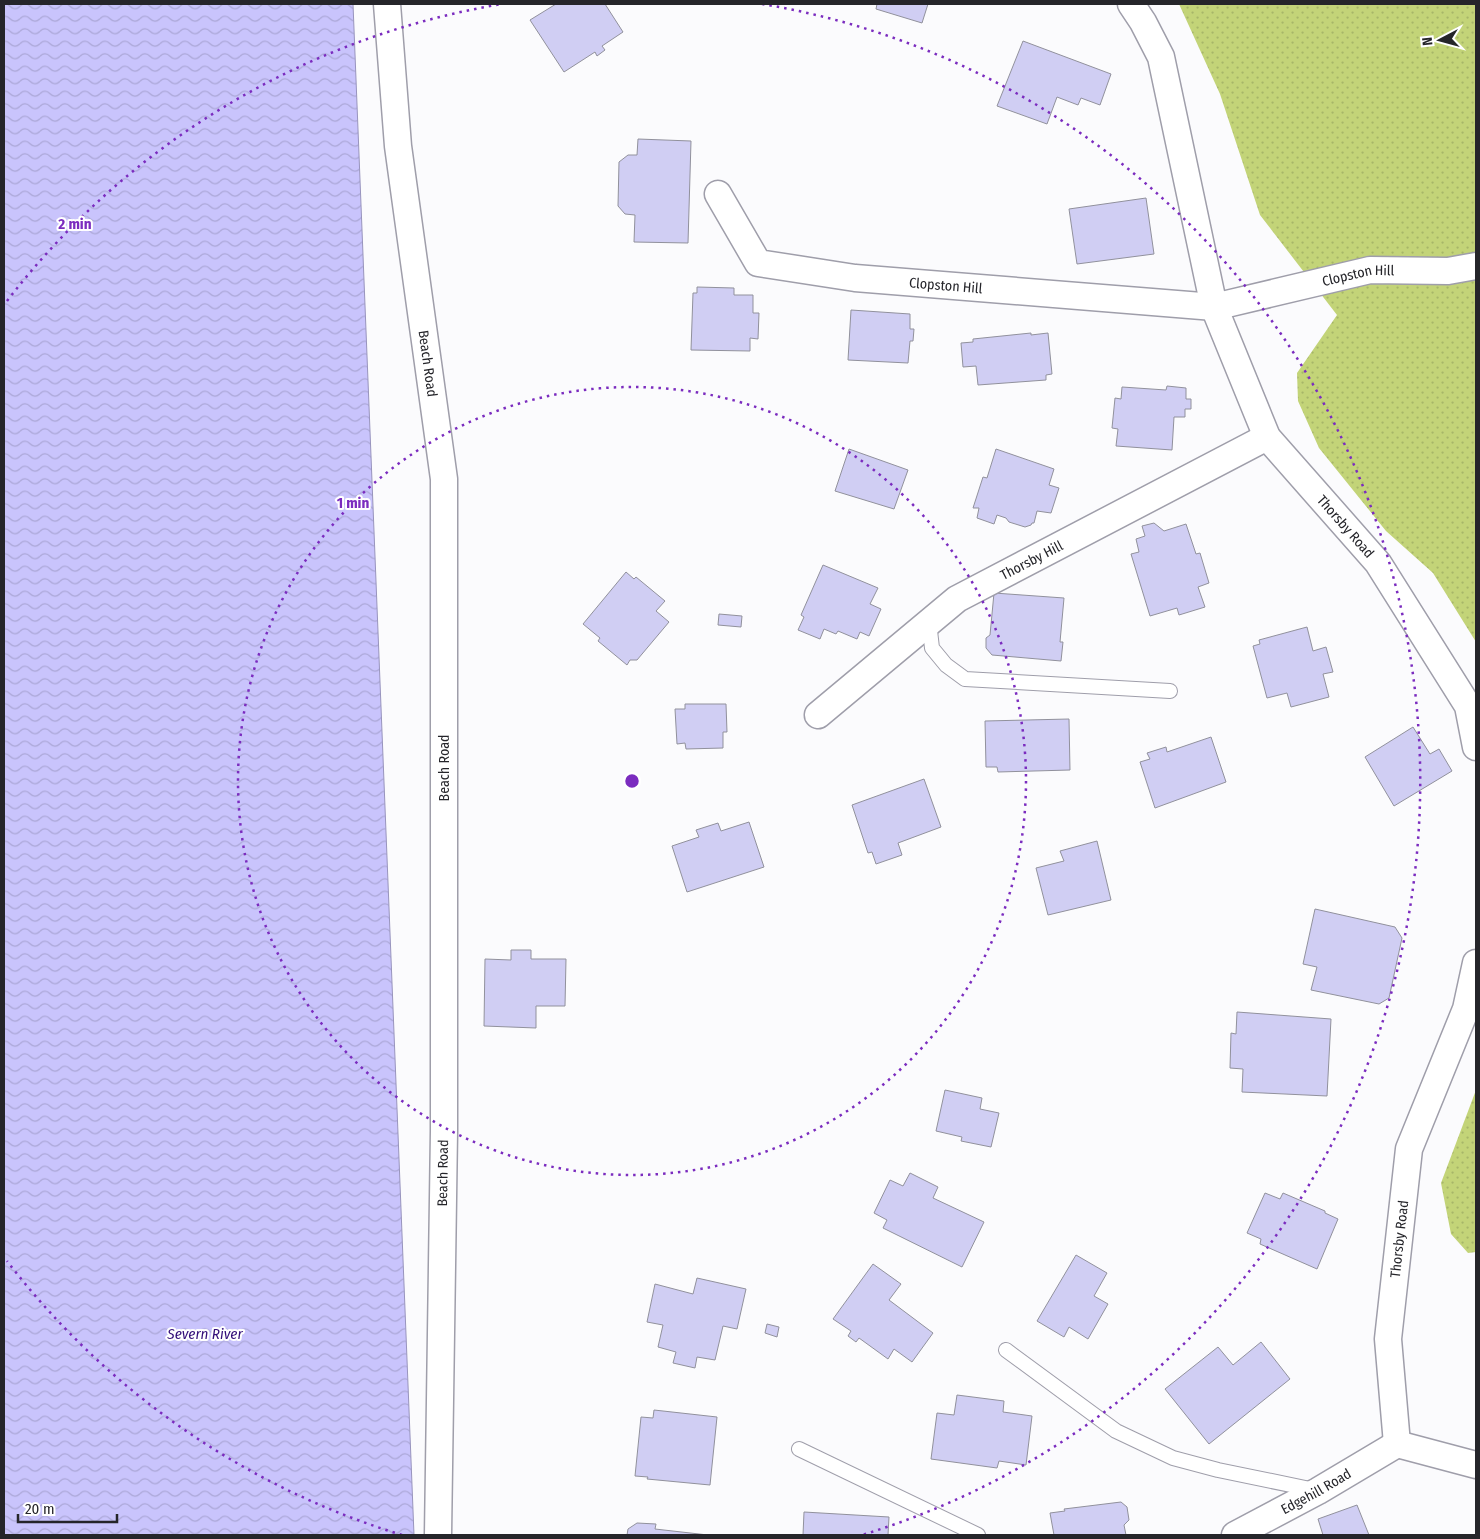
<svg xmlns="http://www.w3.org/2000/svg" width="1480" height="1539" viewBox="0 0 1480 1539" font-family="'Fira Sans Condensed',sans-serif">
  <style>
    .grass { fill: url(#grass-dots) }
    .water { fill: url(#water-waves); stroke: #9894bd }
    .building { fill: #d0cef3; stroke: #91919c }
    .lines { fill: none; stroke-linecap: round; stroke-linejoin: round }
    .lane-casing { stroke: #9f9eaa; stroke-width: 16 }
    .street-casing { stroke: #9f9eaa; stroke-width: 29 }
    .lane { stroke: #fff; stroke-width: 14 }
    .street { stroke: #fff; stroke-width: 26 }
    .ring { fill: none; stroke: #7b2cbf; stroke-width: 2.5; stroke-dasharray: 2.5 5 }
    .labels { text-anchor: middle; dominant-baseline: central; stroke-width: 4; stroke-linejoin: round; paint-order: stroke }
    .street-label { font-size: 14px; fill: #25252a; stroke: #fff }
    .water-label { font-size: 15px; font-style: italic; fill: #330e79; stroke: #fff }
    .centre { fill: #7b2cbf; stroke: #fff; stroke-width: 2.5 }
    .ring-label { font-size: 15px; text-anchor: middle; font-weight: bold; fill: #7b2cbf; stroke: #fff; stroke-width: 4; stroke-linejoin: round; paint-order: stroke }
  </style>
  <defs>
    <pattern id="grass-dots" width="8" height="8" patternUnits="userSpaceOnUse" patternTransform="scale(1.25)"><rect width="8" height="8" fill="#c3d478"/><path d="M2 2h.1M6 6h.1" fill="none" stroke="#a7b668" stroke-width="1.8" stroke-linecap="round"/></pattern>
    <pattern id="water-waves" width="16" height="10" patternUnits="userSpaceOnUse" patternTransform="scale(1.25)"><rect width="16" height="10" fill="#c9c4fc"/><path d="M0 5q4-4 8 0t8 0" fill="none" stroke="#aca8d8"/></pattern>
  </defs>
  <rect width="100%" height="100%" fill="#fbfbfd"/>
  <!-- grass -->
  <path class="grass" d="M1179,4H1476V642L1433,573L1386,531L1319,448L1298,401L1297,373L1337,315L1260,215L1220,94Z
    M1476,1090V1252L1468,1253L1451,1234L1441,1183Z"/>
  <!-- water -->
  <path class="water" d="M4,4H353L414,1535H4Z"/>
  <!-- building -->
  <path class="building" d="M556,4H605L623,32L602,46L605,50L597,56L595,52L564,72L530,20Z
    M877,4H928L922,23L876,9Z
    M1023,41L1111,74L1100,105L1081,98L1078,105L1057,97L1047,124L997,106Z
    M638,139L691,141L688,243L634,242L635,215L625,214L618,206L619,162L628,155H637Z
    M1146,198L1154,254L1077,264L1069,209Z
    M697,287L734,288V295H753V313H759L758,339L750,338V351L691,350L693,293H697Z
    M851,310L910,314V329H914L913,341H910L908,363L848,360Z
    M1031,333V335L1048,333L1052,374L1046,375V380L978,385L976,366L963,367L961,343L973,342V339Z
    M1167,386L1186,388V399H1191V409H1185V417H1174L1172,450L1116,446L1118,429L1112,428L1115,398L1121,399L1122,387L1166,390Z
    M849,449L908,470L894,509L835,491Z
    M996,449L1054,469L1049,485L1059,488L1051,513L1037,511L1034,523H1032L1031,525L1025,527L1009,522L1006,518L997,515L994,524L977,518L979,508H973L983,477L987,478Z
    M1154,523L1164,531L1186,524L1196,554L1200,553L1209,583L1198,587L1205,607L1179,615L1177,608L1150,616L1131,554L1139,552L1136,539L1145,536L1142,526Z
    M823,565L878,588L870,604L881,609L869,636L860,632L857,639L838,631L836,634L824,629L820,639L798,630L804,617L801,615Z
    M626,572L634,579L636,577L665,601L656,611L669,622L637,660H630L627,665L598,641L600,638L583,624Z
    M994,593L1064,598L1060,642H1063L1061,661L992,655L986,648V638L990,635Z
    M719,614L742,616L741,627L718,625Z
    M1307,627L1313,651L1326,647L1333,672L1323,674L1329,697L1291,707L1287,693L1267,698L1253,646L1260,644L1259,640Z
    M685,704H726L727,732H723V748L686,749L685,743L677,744L675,709H685Z
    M1069,719L1070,770L998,772L997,767H986L985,721Z
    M1413,727L1430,754L1439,749L1452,771L1394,806L1365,757Z
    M1211,737L1226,782L1155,808L1140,762L1150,759L1147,753L1166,747L1167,752Z
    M924,779L941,827L898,843L902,855L876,864L872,852L868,853L852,805Z
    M749,822L764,867L687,892L672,846L699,837L696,830L718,823L721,831Z
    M1097,841L1111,900L1048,915L1036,868L1064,861L1060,851Z
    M1315,909L1395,927L1402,938L1389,998L1379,1004L1311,990L1317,967L1303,964Z
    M511,950H531V959H566L565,1006H536V1028L484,1026L485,959L511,960Z
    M1237,1012L1331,1019L1327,1096L1242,1092L1243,1069L1230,1068L1231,1033L1236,1034Z
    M945,1090L982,1098L980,1109L999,1113L991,1147L961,1141L962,1137L936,1131Z
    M910,1173L938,1187L933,1198L984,1222L962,1267L883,1228L887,1220L874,1213L890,1180L903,1186Z
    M1265,1193L1280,1199L1283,1193L1325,1211V1213L1338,1219L1317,1269L1260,1244L1261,1239L1247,1233Z
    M1076,1255L1107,1273L1094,1296L1108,1304L1088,1339L1069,1327L1064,1337L1037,1321Z
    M873,1264L901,1284L889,1300L933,1333L912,1362L894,1349L888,1359L859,1338L856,1342L848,1336L851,1331L833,1319Z
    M697,1278L746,1289L737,1329L723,1326L715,1360L697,1357L695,1368L673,1363L676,1352L658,1347L663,1325L647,1322L655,1284L693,1294Z
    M767,1324L779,1327L777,1337L765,1333Z
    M1261,1342L1290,1379L1209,1444L1165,1389L1218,1347L1233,1365Z
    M957,1395L1004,1401L1003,1412L1032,1416L1026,1465L999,1461L997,1468L931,1459L937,1413L954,1415Z
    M654,1410L717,1417L710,1485L647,1479L648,1477L635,1476L641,1417L653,1418Z
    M1121,1502L1127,1507L1129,1520L1124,1525L1126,1535H1054L1050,1513L1065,1511L1064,1509Z
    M1357,1505L1369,1535H1323L1318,1519Z
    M804,1512L889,1517L888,1535H803Z
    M637,1523L656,1524L655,1529L708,1535H627L628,1529Z"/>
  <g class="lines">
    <!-- lane casing -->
    <g class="lane-casing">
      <path id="lane" d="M929,622L932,648L946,665L965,679L1170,691
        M1006,1350L1116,1431L1173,1458L1218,1470L1315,1490
        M799,1449L978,1535"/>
    </g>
    <!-- street casing -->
    <g class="street-casing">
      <g id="street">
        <path id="s1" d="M387,4L398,146L444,479V1131L438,1535"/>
        <path id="s2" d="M1131,4L1143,22L1161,57L1214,307L1267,437L1378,563L1468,706L1476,747"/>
        <path id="s3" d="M718,194L758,263L855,278L1214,307L1370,270L1448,271L1476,266"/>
        <path id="s4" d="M818,715L957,599L1267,437"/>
        <path id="s5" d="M1397,1444L1388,1339L1409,1149L1466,1009L1476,963"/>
        <path d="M1397,1444L1476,1465"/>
        <path id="s6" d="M1235,1535L1318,1491L1397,1444"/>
      </g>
    </g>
    <!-- lane -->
    <use href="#lane" class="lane"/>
    <!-- street -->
    <use href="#street" class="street"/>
  </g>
  <!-- distance rings -->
  <g class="ring">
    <circle cx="632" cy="781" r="394"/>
    <path d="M402 1535A788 788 0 0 1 7 1261M7 301A788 788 0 0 1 502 4M762 4A788 788 0 0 1 862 1535"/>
  </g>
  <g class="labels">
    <!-- street labels -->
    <g class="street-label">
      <text stroke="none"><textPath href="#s3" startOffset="686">Clopston Hill</textPath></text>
      <text stroke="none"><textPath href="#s3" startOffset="269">Clopston Hill</textPath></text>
      <text stroke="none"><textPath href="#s1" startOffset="362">Beach Road</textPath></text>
      <text stroke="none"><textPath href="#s2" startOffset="576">Thorsby Road</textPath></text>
      <text stroke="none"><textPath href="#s4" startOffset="265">Thorsby Hill</textPath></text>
      <text transform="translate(444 768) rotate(-90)">Beach Road</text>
      <text transform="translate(443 1173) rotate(-89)">Beach Road</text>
      <text stroke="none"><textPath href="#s5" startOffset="206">Thorsby Road</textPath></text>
      <text stroke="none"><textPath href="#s6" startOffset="92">Edgehill Road</textPath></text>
    </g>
    <!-- water labels -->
    <g class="water-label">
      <text x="205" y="1334">Severn River</text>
    </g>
  </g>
  <circle cx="632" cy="781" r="8" class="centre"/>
  <g class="ring-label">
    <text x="75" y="229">2 min</text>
    <text x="353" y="508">1 min</text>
  </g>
  <!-- border -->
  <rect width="1480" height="1539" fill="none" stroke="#25252a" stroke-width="10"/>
  <!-- north arrow -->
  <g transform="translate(1440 40) rotate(264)" stroke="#ffffff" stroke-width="4" paint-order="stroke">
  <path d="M0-4L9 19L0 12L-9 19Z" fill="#25252a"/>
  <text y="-8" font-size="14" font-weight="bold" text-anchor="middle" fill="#25252a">N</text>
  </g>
  <!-- scale -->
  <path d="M18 1514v8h99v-8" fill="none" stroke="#25252a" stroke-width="2.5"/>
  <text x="25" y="1514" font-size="15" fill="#25252a" stroke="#ffffff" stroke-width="4" paint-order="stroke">20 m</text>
</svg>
